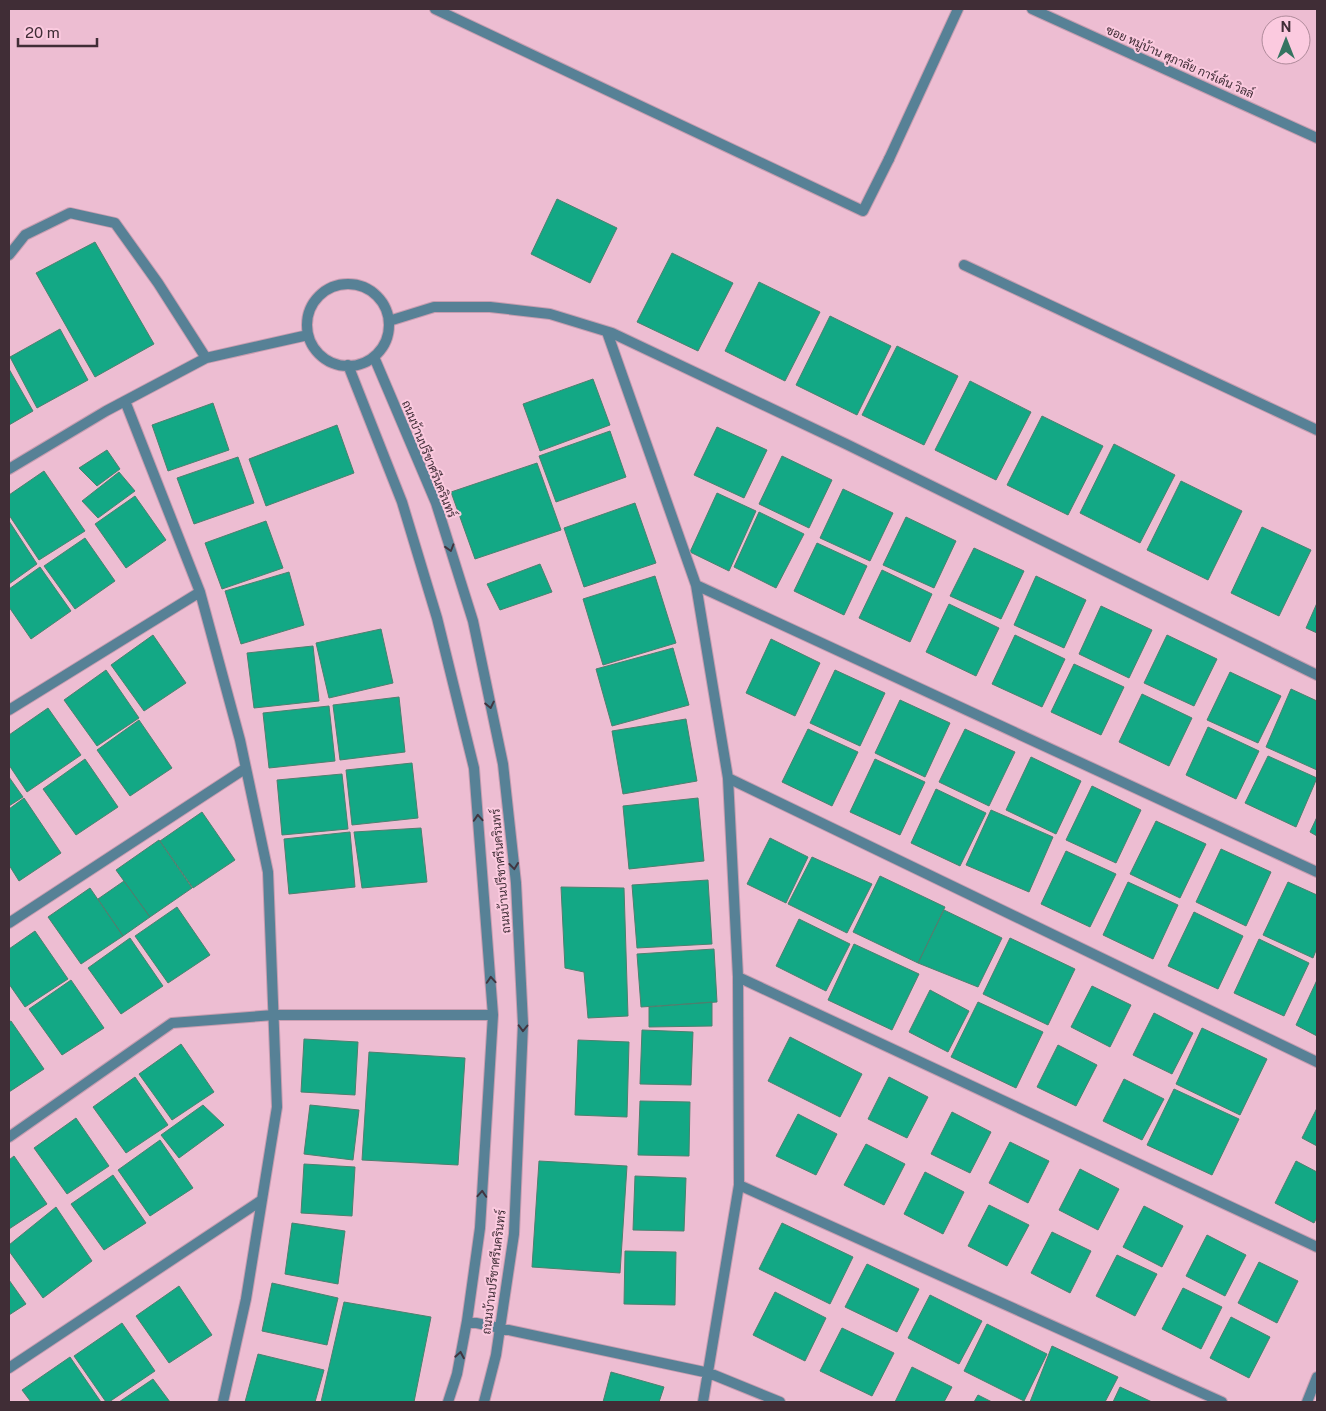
<svg xmlns="http://www.w3.org/2000/svg" width="1326" height="1411" viewBox="0 0 1326 1411" font-family="'Public Sans',Sarabun,sans-serif">
  <style>
    .building { fill: #13a885; stroke: #4d806f }
    .lines { fill: none; stroke-linecap: round; stroke-linejoin: round }
    .service-casing { stroke: #c79db0; stroke-width: 12 }
    .minor-casing { stroke: #c79db0; stroke-width: 12 }
    .service { stroke: #578196; stroke-width: 10 }
    .minor { stroke: #578196; stroke-width: 10 }
    .oneway { stroke: #423540 }
    .labels { text-anchor: middle; dominant-baseline: central; stroke-width: 4; stroke-linejoin: round; paint-order: stroke }
    .street-label { font-size: 12px; fill: #402d36; stroke: #fbcadf }
  </style>
  <rect width="100%" height="100%" fill="#edbdd2"/>
  <!-- building -->
  <path class="building" d="M557,199L617,228L590,283L531,254Z
    M95,242L154,344L95,377L36,273Z
    M672,253L733,283L698,351L637,322Z
    M759,282L820,312L785,381L725,351Z
    M830,316L891,346L857,415L796,385Z
    M60,329L88,380L37,408L10,357Z
    M897,346L958,376L924,445L862,415Z
    M9,369L33,411L9,425Z
    M593,379L610,425L540,451L523,404Z
    M970,381L1031,412L996,480L935,450Z
    M213,403L229,450L168,471L152,425Z
    M1042,416L1103,446L1068,515L1007,485Z
    M337,425L354,473L266,506L249,459Z
    M717,427L767,450L744,498L694,475Z
    M610,431L626,477L556,502L539,456Z
    M1114,444L1175,475L1140,543L1080,513Z
    M107,450L120,469L97,486L79,468Z
    M782,456L832,480L809,528L759,504Z
    M238,457L254,503L194,524L177,478Z
    M537,463L561,530L475,559L451,492Z
    M44,471L85,531L39,560L9,515V495Z
    M119,472L135,491L98,518L82,501Z
    M1181,481L1242,511L1208,580L1147,550Z
    M843,489L893,513L870,561L820,538Z
    M717,493L756,511L729,571L690,552Z
    M135,496L166,540L126,568L95,524Z
    M635,503L656,563L584,587L564,528Z
    M759,512L804,534L776,588L734,567Z
    M906,517L956,541L934,588L883,565Z
    M9,521L37,564L9,584Z
    M266,521L283,568L222,589L205,543Z
    M1262,527L1311,550L1279,616L1231,593Z
    M85,538L115,581L75,609L44,566Z
    M817,543L867,566L844,615L794,591Z
    M974,548L1024,571L1001,619L950,596Z
    M540,564L552,592L500,610L487,584Z
    M40,567L71,611L31,639L9,607V589Z
    M882,570L932,594L910,642L859,618Z
    M289,572L304,625L241,644L225,591Z
    M655,576L676,643L603,665L583,599Z
    M1036,576L1086,600L1064,648L1014,625Z
    M1317,603V633L1306,628Z
    M949,604L999,628L976,676L926,652Z
    M1101,606L1152,630L1129,678L1079,654Z
    M381,629L393,683L329,698L316,643Z
    M153,635L186,683L144,711L111,665Z
    M1015,635L1065,659L1042,707L992,684Z
    M1167,635L1217,659L1194,706L1144,683Z
    M771,639L820,663L795,716L746,693Z
    M313,646L319,701L254,708L247,653Z
    M673,648L689,705L612,726L596,669Z
    M1074,664L1124,687L1101,735L1051,712Z
    M106,670L139,718L97,746L64,700Z
    M835,670L885,693L860,746L810,723Z
    M1230,672L1281,696L1258,743L1207,720Z
    M1291,689L1317,701V770L1266,747Z
    M1142,694L1192,718L1169,766L1119,742Z
    M399,697L405,752L340,760L333,705Z
    M900,700L950,723L925,777L875,753Z
    M329,706L335,761L269,768L263,713Z
    M48,708L81,755L27,792L9,765V735Z
    M686,719L697,781L623,794L612,731Z
    M139,720L172,768L130,796L97,750Z
    M1208,727L1259,751L1236,799L1186,775Z
    M808,729L858,752L832,806L782,782Z
    M965,729L1015,752L989,806L939,782Z
    M1268,756L1317,778L1296,827L1245,803Z
    M1031,757L1081,781L1056,834L1006,810Z
    M85,759L118,807L76,835L43,789Z
    M875,759L925,782L900,835L850,812Z
    M412,763L418,818L352,825L346,770Z
    M342,774L348,829L282,835L277,780Z
    M9,777L23,797L9,806Z
    M1092,786L1141,810L1116,863L1066,840Z
    M936,789L986,813L960,866L911,843Z
    M24,798L61,853L19,881L9,865V809Z
    M698,798L704,861L629,869L623,806Z
    M991,810L1053,837L1029,892L966,865Z
    M202,812L235,860L193,888L160,841Z
    M1317,817V836L1310,832Z
    M1156,821L1206,844L1180,898L1130,874Z
    M421,828L427,882L362,888L354,832Z
    M350,832L355,887L289,894L284,839Z
    M770,838L808,857L786,903L747,884Z
    M159,840L192,888L150,917L116,870Z
    M1221,849L1271,872L1246,926L1196,902Z
    M1066,851L1116,874L1090,927L1041,904Z
    M812,857L872,884L847,933L788,904Z
    M880,876L945,907L918,963L853,932Z
    M708,880L712,944L637,948L632,885Z
    M124,881L150,917L123,936L98,899Z
    M1128,882L1178,905L1153,959L1103,935Z
    M1288,882L1317,895V948L1313,958L1263,935Z
    M561,887L624,888L628,1016L588,1018L584,972L565,968Z
    M90,888L123,936L81,964L48,917Z
    M177,907L210,955L168,983L135,936Z
    M944,910L1002,938L978,987L918,963Z
    M1194,912L1243,936L1218,989L1168,966Z
    M799,919L850,944L826,991L776,966Z
    M35,931L68,979L25,1007L9,984V949Z
    M130,938L163,986L121,1014L88,968Z
    M1010,938L1075,969L1048,1025L983,994Z
    M1259,939L1309,963L1284,1016L1234,993Z
    M854,944L919,974L892,1030L828,1000Z
    M714,949L717,1002L641,1007L637,954Z
    M71,980L104,1028L62,1055L29,1009Z
    M1317,980V1036L1296,1025Z
    M1092,986L1131,1005L1110,1047L1071,1027Z
    M930,990L969,1011L948,1052L909,1032Z
    M712,1002V1026L649,1027V1007Z
    M978,1002L1043,1032L1016,1088L951,1057Z
    M1154,1013L1193,1033L1172,1074L1133,1055Z
    M11,1021L44,1069L9,1092V1022Z
    M1202,1028L1267,1059L1240,1115L1176,1084Z
    M642,1030L693,1032L691,1085L640,1084Z
    M790,1037L862,1074L840,1117L768,1081Z
    M304,1039L358,1042L355,1095L301,1092Z
    M578,1040L629,1042L627,1117L575,1115Z
    M181,1044L214,1092L172,1120L139,1074Z
    M1058,1045L1097,1065L1076,1106L1037,1087Z
    M369,1052L465,1058L458,1165L362,1160Z
    M135,1077L168,1125L126,1153L93,1107Z
    M889,1077L928,1097L907,1138L868,1119Z
    M1124,1079L1164,1099L1142,1140L1103,1121Z
    M1174,1089L1239,1119L1212,1175L1147,1145Z
    M640,1101L690,1102L689,1156L638,1155Z
    M203,1105L224,1125L179,1158L161,1135Z
    M310,1105L359,1110L353,1160L304,1154Z
    M1317,1108V1146L1302,1138Z
    M952,1112L991,1132L970,1173L931,1154Z
    M798,1114L837,1134L816,1175L776,1156Z
    M76,1118L109,1166L67,1194L34,1148Z
    M160,1140L193,1188L150,1216L118,1170Z
    M1010,1142L1049,1161L1028,1203L989,1183Z
    M866,1144L905,1164L884,1205L844,1185Z
    M14,1156L47,1204L9,1229V1160Z
    M539,1161L627,1166L620,1273L532,1267Z
    M1296,1161L1317,1172V1217L1314,1223L1275,1203Z
    M304,1164L355,1167L352,1216L301,1213Z
    M1080,1169L1119,1189L1098,1230L1059,1210Z
    M925,1172L964,1192L943,1234L904,1214Z
    M113,1175L146,1223L104,1250L71,1204Z
    M635,1176L686,1178L684,1231L633,1230Z
    M989,1205L1029,1225L1007,1266L968,1246Z
    M1144,1206L1183,1226L1162,1267L1123,1247Z
    M56,1207L92,1261L43,1298L9,1251V1245Z
    M292,1223L345,1231L338,1284L285,1274Z
    M782,1223L853,1257L830,1304L759,1269Z
    M1052,1232L1091,1251L1070,1293L1031,1273Z
    M1207,1235L1246,1255L1225,1296L1186,1276Z
    M625,1251L676,1252L675,1305L624,1304Z
    M1117,1255L1157,1274L1135,1316L1096,1296Z
    M1259,1262L1298,1281L1277,1323L1238,1303Z
    M867,1264L919,1289L897,1332L845,1307Z
    M9,1280L26,1304L9,1315Z
    M272,1283L338,1298L327,1345L262,1331Z
    M179,1286L212,1335L169,1363L136,1316Z
    M1183,1288L1222,1307L1201,1349L1162,1329Z
    M775,1292L826,1318L805,1361L753,1335Z
    M930,1295L982,1321L959,1364L908,1338Z
    M344,1302L431,1317L414,1402H321Z
    M1231,1317L1270,1337L1249,1378L1210,1358Z
    M122,1323L155,1371L109,1402H106L74,1356Z
    M987,1324L1047,1354L1024,1401L964,1371Z
    M842,1328L894,1353L872,1396L820,1371Z
    M1052,1346L1118,1377L1105,1402H1030Z
    M258,1354L324,1370L315,1402H245Z
    M70,1357L101,1402H31L22,1390Z
    M912,1367L952,1387L944,1402H895Z
    M611,1372L664,1387L659,1402H603Z
    M153,1379L170,1402H119Z
    M1120,1387L1152,1402H1113Z
    M978,1395L992,1402H974Z"/>
  <g class="lines">
    <!-- service casing -->
    <g class="service-casing">
      <path id="service" d="M435,9L863,211L889,159
        M964,265L1317,430"/>
    </g>
    <!-- minor casing -->
    <g class="minor-casing">
      <path id="minor" d="M1032,9L1317,138
        M889,159L958,9
        M9,255L25,235L70,213L115,223L158,283L206,358
        M307 325a41 41 0 1 1 82 0a41 41 0 1 1-82 0Z
        M389,321L434,307H490L550,314L612,333L846,444L1317,675
        M607,332L696,585L728,778L738,977L739,1185L703,1402
        M374,357L436,503L473,621L503,764L516,883L523,1024L514,1234L496,1355L484,1402
        M348,365L402,502L437,618L474,768L493,1015L480,1228L467,1321L457,1374L448,1402
        M125,401L200,592L240,740L268,872L277,1107L246,1299L223,1402
        M9,469L106,411L206,358L308,335
        M696,585L1317,872
        M9,710L200,592
        M728,778L1317,1062
        M9,923L246,768
        M738,977L1317,1247
        M9,1137L172,1023L274,1015H493
        M739,1185L1222,1402
        M467,1321L709,1373L780,1402
        M9,1368L262,1200
        M1307,1402L1317,1377"/>
    </g>
    <!-- service -->
    <use href="#service" class="service"/>
    <!-- minor -->
    <use href="#minor" class="minor"/>
  </g>
  <!-- one-way arrows -->
  <defs><path id="oneway-chevron" d="M-2-3.5L2.5 0L-2 3.5" fill="none" stroke-width="1.6" stroke-linecap="round" stroke-linejoin="round" transform="scale(1.25)"/></defs>
  <g class="oneway">
    <use href="#oneway-chevron" transform="translate(450 548) rotate(73)"/>
    <use href="#oneway-chevron" transform="translate(490 705) rotate(78)"/>
    <use href="#oneway-chevron" transform="translate(478 818) rotate(-94)"/>
    <use href="#oneway-chevron" transform="translate(514 866) rotate(83)"/>
    <use href="#oneway-chevron" transform="translate(491 980) rotate(-94)"/>
    <use href="#oneway-chevron" transform="translate(523 1028) rotate(91)"/>
    <use href="#oneway-chevron" transform="translate(482 1194) rotate(-86)"/>
    <use href="#oneway-chevron" transform="translate(460 1355) rotate(-80)"/>
  </g>
  <g class="labels">
    <!-- street labels -->
    <g class="street-label">
      <text transform="translate(1180 62) rotate(24)">ซอย หมู่บ้าน ศุภาลัย การ์เด้น วิลล์</text>
      <text transform="translate(429 459) rotate(68)">ถนนบ้านปรีชาศรีนครินทร์</text>
      <text transform="translate(501 871) rotate(-95)">ถนนบ้านปรีชาศรีนครินทร์</text>
      <text transform="translate(494 1272) rotate(-83)">ถนนบ้านปรีชาศรีนครินทร์</text>
    </g>
  </g>
  <!-- border -->
  <rect width="1326" height="1411" fill="none" stroke="#402d36" stroke-width="20"/>
  <!-- north arrow -->
  <g transform="translate(1286 40)"><circle r="24" fill="#fbcadf" stroke="#b08b9b"/>
  <path d="M0-4L9 19L0 12L-9 19Z" fill="#357461"/>
  <text y="-8" font-size="14" font-weight="bold" text-anchor="middle" fill="#402d36">N</text>
  </g>
  <!-- scale -->
  <path d="M18 38v8h79v-8" fill="none" stroke="#402d36" stroke-width="2.5"/>
  <text x="25" y="38" font-size="15" fill="#402d36" stroke="#fbcadf" stroke-width="4" paint-order="stroke">20 m</text>
</svg>
